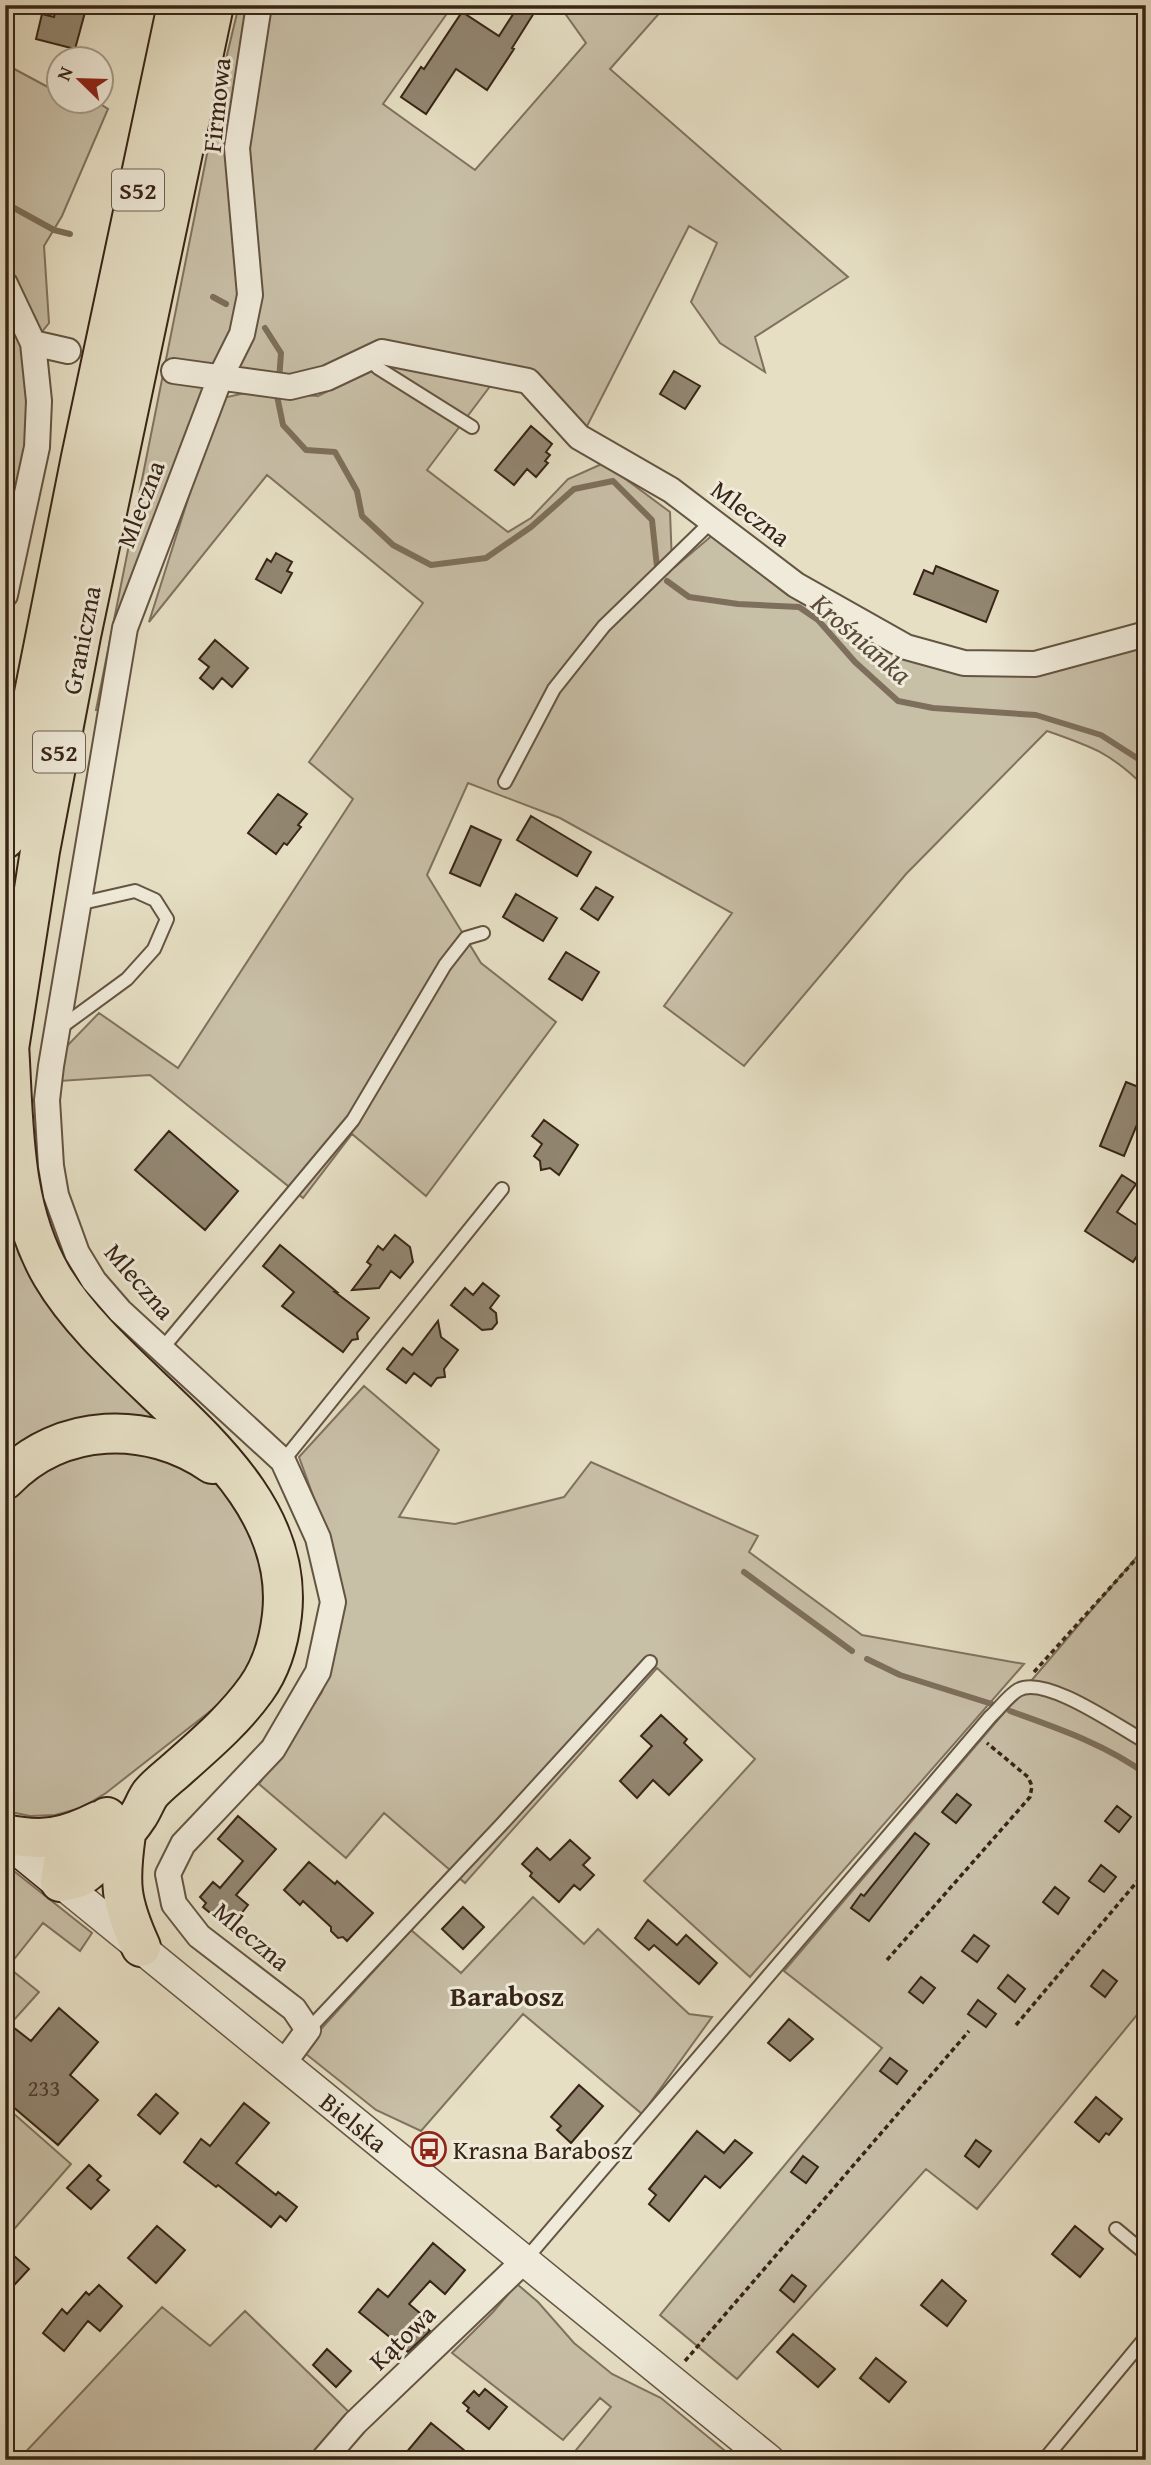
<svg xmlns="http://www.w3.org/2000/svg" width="1151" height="2465" viewBox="0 0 1151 2465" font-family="'Gentium Book Plus',serif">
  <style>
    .green { fill: #c8bfa7; stroke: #80725f; stroke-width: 2 }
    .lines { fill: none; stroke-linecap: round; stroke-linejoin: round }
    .stream { stroke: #7d6f5b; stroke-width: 6 }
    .building { fill: #928671; stroke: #382517; stroke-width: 2 }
    .service-casing { stroke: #645442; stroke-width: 16 }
    .minor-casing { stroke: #645442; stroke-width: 28 }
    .tertiary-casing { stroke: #645442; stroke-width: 33 }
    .secondary-casing { stroke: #382517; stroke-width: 38 }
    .motorway-casing { stroke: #382517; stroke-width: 42 }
    .path { stroke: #382517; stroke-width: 3.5; stroke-dasharray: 5 3.5; stroke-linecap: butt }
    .service { stroke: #efead9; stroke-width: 12 }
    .minor { stroke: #efead9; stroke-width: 24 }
    .tertiary { stroke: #efead9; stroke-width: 30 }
    .secondary { stroke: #efead9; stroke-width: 35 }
    .motorway { stroke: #e6dfc4; stroke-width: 38 }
    .labels { text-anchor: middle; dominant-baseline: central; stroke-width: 6; stroke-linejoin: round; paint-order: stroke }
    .number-label { font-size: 23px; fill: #4e3d2e }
    .shield { fill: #efead9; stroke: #6f6051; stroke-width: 2 }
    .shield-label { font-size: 24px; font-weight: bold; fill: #382517 }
    .street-label { font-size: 26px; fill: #382517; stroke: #efead9 }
    .poi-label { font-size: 26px; fill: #382517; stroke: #efead9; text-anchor: start }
    .water-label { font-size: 28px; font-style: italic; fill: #5a4a39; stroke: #efead9 }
    .neighbourhood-label { font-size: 28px; font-weight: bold; fill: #382517; stroke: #efead9 }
  </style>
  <rect width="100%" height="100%" fill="#e6dfc4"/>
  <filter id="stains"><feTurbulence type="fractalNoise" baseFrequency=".00286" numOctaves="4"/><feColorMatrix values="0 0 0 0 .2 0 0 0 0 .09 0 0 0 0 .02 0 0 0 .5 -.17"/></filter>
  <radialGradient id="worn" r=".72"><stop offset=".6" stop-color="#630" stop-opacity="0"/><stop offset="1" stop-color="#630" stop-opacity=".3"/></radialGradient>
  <!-- green -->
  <path class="green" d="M239,5H246L233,151L246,294L107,710H96L226,59Z
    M262,5H453L383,104L475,170L586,43L559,5H662L664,8L610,69L848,277L755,337L765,372L720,343L691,302L717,243L689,226L583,434L530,375L384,347L290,382L227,374L247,336L241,150Z
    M5,64L59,93L60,102H97L108,109L62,216L44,246L49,323L29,348L30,421L5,548Z
    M388,362L494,381L427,470L508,532L531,518L568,479L604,463L670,512L672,564L675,567L715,533L947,666L1146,640V788C1111,753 1093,747 1047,731L906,874L744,1066L664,1006L732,913L560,818L468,783L427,875L481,963L556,1022L426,1196L352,1134L303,1198L150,1075L60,1081L66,1047L99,1013L178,1068L353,799L309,762L423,603L267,475L149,622L206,442L223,398L249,392L318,396Z
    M8,1205L181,1432L5,1461V1231Z
    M364,1386L439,1450L399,1517L455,1524L564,1497L591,1462L758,1536L749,1552L862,1635L1024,1664L750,1977L644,1881L755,1759L657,1668L465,1883L384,1813L346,1858L259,1784L322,1692L343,1603L323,1523L299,1457Z
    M131,1446L207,1475L240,1509L262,1552L268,1600L255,1656L227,1698L106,1793L81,1808L55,1815L30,1816L6,1811L5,1503L22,1481L55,1458Z
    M1146,1546V2004L977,2209L926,2169L737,2379L660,2315L882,2048L784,1971Z
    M5,1864L92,1933L80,1951L43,1923L8,1967L39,1992L5,2030Z
    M533,1897L584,1944L598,1929L689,2014L712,2017L642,2114L523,2014L421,2131L376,2110L306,2054L312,2039L411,1930L461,1973Z
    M5,2106L71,2164L9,2235L5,2232Z
    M517,2284L538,2302L574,2343L612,2374L661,2398L736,2460H588L576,2450L611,2407L600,2398L563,2440L452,2353L493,2312Z
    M162,2307L210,2346L245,2311L349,2412L306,2460H18Z"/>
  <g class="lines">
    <!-- stream -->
    <path class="stream" d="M5,203L54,230L70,234
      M213,297L226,304
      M265,328L281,353L279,381
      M276,391L283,425L306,450L335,452L357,491L362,516L393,545L431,565L486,558L531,527L574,489L613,481L652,520L657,567
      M667,581L689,597L738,604L799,607L818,620L855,662L898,701L933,708L1036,715L1101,735L1140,760L1146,770
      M744,1572L852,1651
      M867,1659L900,1675L992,1704
      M1010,1711C1057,1728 1105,1744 1146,1774"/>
  </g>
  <!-- building -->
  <path class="building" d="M57,5H87L75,49L36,39L42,14L54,17Z
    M519,5H539L512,48L514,49L487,90L456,69L426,114L401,97L421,67L424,69L462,12L499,36Z
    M674,371L700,386L685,409L660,394Z
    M531,426L552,444L546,452L550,455L545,461L548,463L536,477L527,469L514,485L495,470Z
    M276,553L292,562L287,571L292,573L281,593L256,579L267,559L271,562Z
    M936,566L998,591L986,622L914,594L924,570L933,574Z
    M215,640L248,668L232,687L222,678L213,689L200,678L209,667L199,659Z
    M278,794L307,814L298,825L301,827L287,845L284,843L276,854L248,833Z
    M531,816L591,852L577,876L517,840Z
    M471,826L501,840L480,886L450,873Z
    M596,887L613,897L598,920L581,909Z
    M516,894L557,918L543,941L503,917Z
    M566,952L599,972L582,1000L549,979Z
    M1126,1082L1146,1090V1103L1124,1156L1100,1146Z
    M544,1120L578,1145L559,1175L550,1168L541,1170L540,1161L534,1156L542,1144L532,1136Z
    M169,1131L238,1191L205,1230L135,1170Z
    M1122,1175L1136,1184L1117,1212L1146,1231V1242L1133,1262L1085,1231Z
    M395,1235L410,1247L413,1262L400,1278L391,1271L379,1288L352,1290L371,1265L367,1262L378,1246L383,1250Z
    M280,1245L337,1292H335L369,1318L357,1333L358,1339L352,1340L343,1352L282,1306L294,1292L263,1266Z
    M483,1283L499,1296L490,1308L496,1313L497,1323L492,1329L482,1330L451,1305L465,1288L473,1295Z
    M438,1321L441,1337L458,1350L444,1369L445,1377L437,1378L431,1386L414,1373L406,1383L387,1369L403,1348L412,1355Z
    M661,1715L687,1739L684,1743L702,1760L669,1795L653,1780L637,1798L620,1781L652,1746L641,1736Z
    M957,1794L971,1805L956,1823L942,1812Z
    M1117,1806L1131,1817L1119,1832L1105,1821Z
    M238,1816L276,1849L236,1895L248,1905L237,1919L234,1917L226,1926L203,1907L206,1903L200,1897L213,1882L220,1888L243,1861L218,1839Z
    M915,1833L929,1844L869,1921L851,1908L861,1894L864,1896Z
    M570,1840L590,1858L583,1865L594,1875L580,1890L574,1885L559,1902L530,1876L532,1873L522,1864L537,1848L550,1860Z
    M309,1862L335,1884L337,1881L373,1913L347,1941L343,1937L338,1938L331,1931V1927L303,1901L300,1905L284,1890Z
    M1101,1865L1116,1877L1104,1892L1089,1881Z
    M1055,1887L1069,1898L1058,1914L1043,1902Z
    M463,1907L484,1927L463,1949L442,1929Z
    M648,1920L677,1945L686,1935L717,1963L699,1984L654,1945L649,1950L635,1938Z
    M974,1935L989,1946L977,1962L962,1951Z
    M1103,1970L1117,1981L1105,1997L1091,1986Z
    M1008,1975L1025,1989L1015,2002L998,1988Z
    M921,1977L935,1988L923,2003L909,1992Z
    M978,2000L996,2014L986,2027L968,2014Z
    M59,2008L98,2042L70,2075L98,2100L58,2145L5,2100V2036L13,2027L31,2041Z
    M789,2019L813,2039L790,2061L768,2043Z
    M890,2058L907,2071L897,2084L880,2071Z
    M579,2085L603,2106L571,2143L557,2130L561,2126L551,2117Z
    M156,2094L178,2113L160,2134L138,2115Z
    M1096,2097L1122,2119L1109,2135L1106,2133L1099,2142L1075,2122Z
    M244,2103L269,2123L236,2163L276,2195L278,2192L297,2207L286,2221L280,2216L271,2227L218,2185L216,2187L184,2162L201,2139L210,2146Z
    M697,2131L724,2153L735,2140L752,2153L720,2188L705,2176L669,2221L649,2204L656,2195L649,2189Z
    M976,2140L991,2151L979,2167L965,2156Z
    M803,2156L818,2167L806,2183L791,2172Z
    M89,2165L101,2176L97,2180L109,2190L91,2209L67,2188Z
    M157,2226L185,2250L156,2283L128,2258Z
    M1075,2226L1103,2249L1080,2277L1052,2254Z
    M433,2243L465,2270L445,2294L430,2281L409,2304L427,2319L423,2324L430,2331L408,2352L359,2312L378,2289L388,2297Z
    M5,2248L29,2269L5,2295Z
    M792,2275L806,2286L794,2302L780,2290Z
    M942,2280L966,2301L947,2326L921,2305Z
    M99,2285L122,2306L100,2331L88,2321L64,2351L43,2333L62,2309L67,2314L86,2292L89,2295Z
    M793,2334L835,2369L818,2387L777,2352Z
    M327,2349L351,2371L336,2387L313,2365Z
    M876,2358L906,2382L889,2402L860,2378Z
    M485,2389L507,2407L489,2429L467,2411L469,2408L463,2403L474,2391L479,2396Z
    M431,2423L476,2460H400Z"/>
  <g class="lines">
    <!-- service casing -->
    <g class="service-casing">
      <path id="service" d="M369,358L378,368L472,427
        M505,782L554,689L604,626L712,521
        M60,1028L127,979L154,949L167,919L155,900L135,891L78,904
        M161,1350L353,1120L445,965L466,938L483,933
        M283,1461L502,1189
        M308,2030L501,1825L650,1662
        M1116,2229L1146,2254
        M525,2260L990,1717C999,1709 1008,1696 1018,1690C1045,1674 1120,1728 1146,1742
        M1044,2460L1146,2337"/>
    </g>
    <!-- minor casing -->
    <g class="minor-casing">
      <path id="minor" d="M259,5L237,148L250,295L242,334L220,378L125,628L51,1066L47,1100L51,1166L56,1195L77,1253L94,1281L120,1311L283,1461L318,1538L333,1602L318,1672L273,1749L183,1844L168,1874L174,1904L199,1936L294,2009L308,2030L283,2064
        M5,284L33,343L39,401L37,447L5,595
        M33,343L68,351
        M174,371L290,387L327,378L382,352L528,381L579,437L671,490L796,585L906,647L964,663L1035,664L1146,634
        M323,2460L355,2423L525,2260"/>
    </g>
    <!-- tertiary casing -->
    <g class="tertiary-casing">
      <path id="tertiary" d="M60,1882L769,2460"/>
    </g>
    <!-- secondary casing -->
    <g class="secondary-casing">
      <path id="secondary" d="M5,1837L60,1882"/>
    </g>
    <!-- motorway casing -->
    <g class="motorway-casing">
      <path id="motorway" d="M5,839L81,457L177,5
        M9,1044C14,1122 11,1206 52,1276C117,1387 298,1470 282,1615C279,1641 272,1667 256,1689C234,1720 203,1746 175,1771C167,1778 158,1785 151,1793C146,1799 143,1809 138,1816C127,1833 97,1866 80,1877C75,1880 66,1880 60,1882L63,1863L107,1817
        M6,1068L40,851L81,636L214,5
        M5,1480C61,1422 148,1420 212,1464
        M5,1834C43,1842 64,1838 98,1821
        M126,1834C119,1883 120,1901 141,1947"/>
    </g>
    <!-- path -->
    <path class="path" d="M1034,1672L1146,1548
      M1140,1721L1146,1714
      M887,1960L1030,1797L1032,1786L1028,1777L987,1743
      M1016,2025L1146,1871
      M685,2361L969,2031"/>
    <!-- service -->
    <use href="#service" class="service"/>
    <!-- minor -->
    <use href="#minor" class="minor"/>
    <!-- tertiary -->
    <use href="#tertiary" class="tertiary"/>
    <!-- secondary -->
    <use href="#secondary" class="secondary"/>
    <!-- motorway -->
    <use href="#motorway" class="motorway"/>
  </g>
  <!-- icons -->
  <defs>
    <g id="bus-ring" transform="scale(1.75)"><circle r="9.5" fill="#efead9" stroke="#8f2418" stroke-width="1.5"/><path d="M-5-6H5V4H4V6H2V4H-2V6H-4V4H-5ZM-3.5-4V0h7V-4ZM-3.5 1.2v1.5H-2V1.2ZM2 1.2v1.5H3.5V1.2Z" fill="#8f2418"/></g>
  </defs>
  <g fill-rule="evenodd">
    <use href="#bus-ring" x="429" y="2149"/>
  </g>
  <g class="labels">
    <!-- number labels -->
    <g class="number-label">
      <text x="44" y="2087">233</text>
    </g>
    <!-- shield labels -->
    <g class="shield">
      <rect x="112" y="169.5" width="52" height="41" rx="5"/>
      <rect x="33" y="731.5" width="52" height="41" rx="5"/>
    </g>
    <g class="shield-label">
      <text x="138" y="190">S52</text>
      <text x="59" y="752">S52</text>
    </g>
    <!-- street labels -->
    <g class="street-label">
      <text transform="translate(216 105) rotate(-84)">Firmowa</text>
      <text transform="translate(140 504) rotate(-69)">Mleczna</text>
      <text transform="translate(751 513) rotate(37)">Mleczna</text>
      <text transform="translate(81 640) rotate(-79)">Graniczna</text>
      <text transform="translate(140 1281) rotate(49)">Mleczna</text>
      <text transform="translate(252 1936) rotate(40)">Mleczna</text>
      <text transform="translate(354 2122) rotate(39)">Bielska</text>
      <text transform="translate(402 2337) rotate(-44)">Kątowa</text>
    </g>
    <!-- poi labels -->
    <g class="poi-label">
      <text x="453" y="2149">Krasna Barabosz</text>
    </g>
    <!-- water labels -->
    <g class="water-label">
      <text transform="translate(862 638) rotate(41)">Krośnianka</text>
    </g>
    <!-- neighbourhood labels -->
    <g class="neighbourhood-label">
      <text x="507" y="1995">Barabosz</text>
    </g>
  </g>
  <!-- margin -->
  <rect width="1151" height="2465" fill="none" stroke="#e6dfc4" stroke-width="28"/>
  <rect x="7" y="7" width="1137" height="2451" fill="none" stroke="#382517" stroke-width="3.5"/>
  <rect x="14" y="14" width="1123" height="2437" fill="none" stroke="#382517" stroke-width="2"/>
  <!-- north arrow -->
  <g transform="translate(80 80) rotate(293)"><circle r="33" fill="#efead9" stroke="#a69b8b" stroke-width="2"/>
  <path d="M0-5L12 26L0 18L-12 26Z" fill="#8f2418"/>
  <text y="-10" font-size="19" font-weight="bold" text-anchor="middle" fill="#382517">N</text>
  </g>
  <rect width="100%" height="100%" filter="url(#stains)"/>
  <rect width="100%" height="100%" fill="url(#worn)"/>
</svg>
